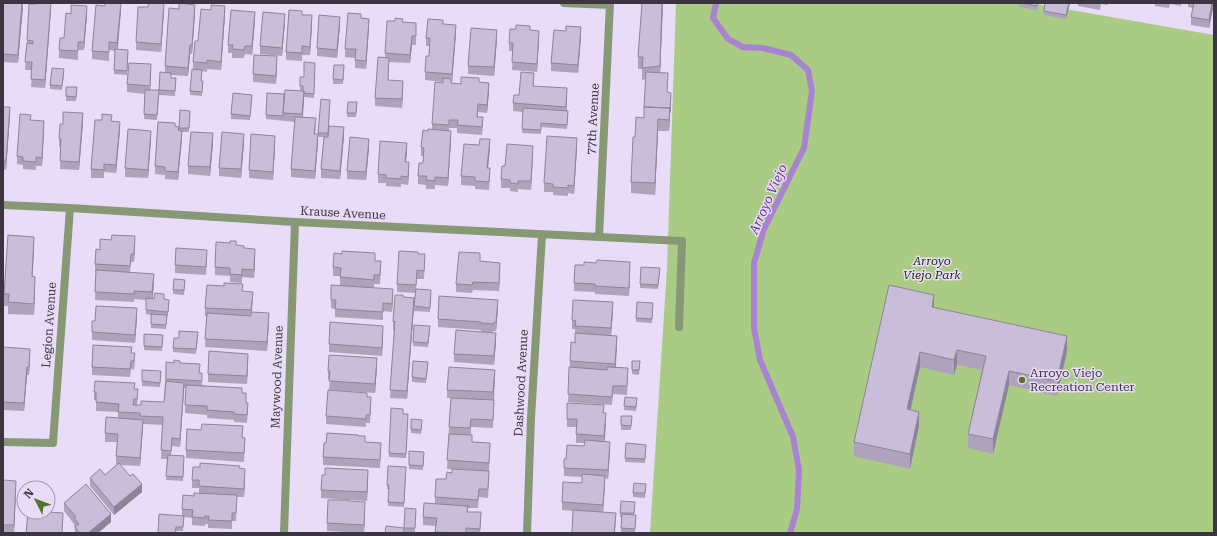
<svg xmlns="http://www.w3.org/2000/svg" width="1217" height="536" viewBox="0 0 1217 536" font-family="'Roboto Serif',serif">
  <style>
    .green { fill: #a9cb83 }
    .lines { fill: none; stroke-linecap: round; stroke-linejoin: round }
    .stream { stroke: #a982d1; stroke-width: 6 }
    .lane { stroke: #879874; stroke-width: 8 }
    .street { stroke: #879874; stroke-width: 8 }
    .wall { fill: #aea3bb }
    .shaded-wall { fill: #8d8498 }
    .building { fill: #cabdd9; stroke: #8d8498 }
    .poi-dot { fill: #56752b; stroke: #e9dcf8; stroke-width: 1.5 }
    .labels { text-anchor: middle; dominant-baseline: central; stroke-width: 3; stroke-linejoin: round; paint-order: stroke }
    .street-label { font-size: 12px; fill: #3a3540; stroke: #e9dcf8 }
    .park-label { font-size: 12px; font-style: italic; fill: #22310d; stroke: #e9dcf8 }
    .poi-label { font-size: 12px; fill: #3a3540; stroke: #e9dcf8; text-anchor: start }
    .water-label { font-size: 13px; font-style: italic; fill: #693694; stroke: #e9dcf8 }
  </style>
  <rect width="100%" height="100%" fill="#e9dcf8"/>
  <!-- green -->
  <path class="green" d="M676,3H1031L1214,35V533H650L667,268Z"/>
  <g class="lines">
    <!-- stream -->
    <path class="stream" d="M716,3L713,18L728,39L743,47L763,48L791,55L808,70L812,91L804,148L764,229L754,263V328L760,360L793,437L799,470L797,509L790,533"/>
    <!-- lane -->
    <path class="lane" d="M679,327L682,241"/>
    <!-- street -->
    <path class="street" d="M564,3L610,5
      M3,205L70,208L295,222L682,241
      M599,237L610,3
      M3,442L53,443L70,208
      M284,533L295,222
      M527,533L531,418L542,235"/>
  </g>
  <!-- wall -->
  <path class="wall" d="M3,3H23L18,63L3,62Z
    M642,3H663L660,72L668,81L667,92L671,101L669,131H658L655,195L631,193V182L635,137L644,118L646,79L642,80V69H638V57Z
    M1019,3H1038L1037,10L1019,7Z
    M1070,3L1066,19L1044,15V11Z
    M1078,3H1108V5L1101,4L1100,10L1078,6Z
    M1155,3H1181V6L1170,4L1169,8L1155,6Z
    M1188,3H1214L1209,28L1191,25V17L1193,8L1188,7Z
    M51,9L45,88L31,87L32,70H25L27,40Z
    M121,10L118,49L128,54L127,75L114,74L115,51L109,50V61L92,59V51Z
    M164,11L161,52L136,50V42Z
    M195,13L192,54H190L188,76L171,75V78H176L175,96L159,95L157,120L144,119L145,94L127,92V84L151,73L150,90H159L165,73V66Z
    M87,14L84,50H78V60L59,58V50L64,38Z
    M225,14L221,70L207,69V72L202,71L201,81L203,85L202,96L190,95V91L193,70V62L198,41Z
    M302,15L312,24L310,55H302V61L286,60V52Z
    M361,18L369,27L366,69L355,68V58L345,57V49Z
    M255,20L252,55L245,54L244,58H232V53H228V45Z
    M285,22L282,56L260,54V46Z
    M443,24L456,33L452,82H451V83L461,84L479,82L489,91L487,113L478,112V117L483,125L482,135L457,133V128H449V130L451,139L448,186L435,185V189H426V185L418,184V176L423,163V156H421V147L428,131L432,129V124L443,82L425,80V72L429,56V46H426V38Z
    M340,25L337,58L317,56V48Z
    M516,29L530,30L539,39L537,72L512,70L513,51H509V43Z
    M416,31V45H412L410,63L389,62L388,80L403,90L402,108L375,106V98L385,58V53Z
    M581,36L578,73L551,71V63Z
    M497,38L494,76L468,74V66Z
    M315,63L314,98L304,97L303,117L316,127L315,134L318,142L315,179L291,177V169L295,122L266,119V115L284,94L303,91V90H300V77H304Z
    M277,64L276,84L253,82V74Z
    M344,70L343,84H333V79Z
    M64,74L62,90L50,89V85Z
    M534,81V86L567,97V111L568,115L567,129L541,127V134L522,133L523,112L513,111V103L519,95Z
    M77,92L76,101H66V96Z
    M252,99L250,120L231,119V114Z
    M330,104L328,137L344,136L340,179L321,178V169L324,137H318V133Z
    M3,107L10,115L6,170L3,169Z
    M357,107L356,117H347V113Z
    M180,110L190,115L189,132H182L178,180L165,179V175L155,174V166L175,126L179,127V131Z
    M31,120L44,129L42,166H36V170L23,169V165L17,164V156Z
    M102,120L112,121L120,130L116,173L104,172V178H91V169Z
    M83,122L79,170L60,169L61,147H59V138L63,124Z
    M151,139L148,178L125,177V168Z
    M213,142L210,176L188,174V166Z
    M244,142L241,178L219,176V168Z
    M275,145L273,180L249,178V170Z
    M369,147L366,180L347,179V171Z
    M577,147L574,194L568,193V196L553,195V192H544V183Z
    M490,148L488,168L490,177L489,190L475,189V186L461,185V176Z
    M407,151L406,162L409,171L408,185L401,184V187L386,186V183H378V174Z
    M533,155L531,190L518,189V192L510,191V188H501V179L505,166Z
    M135,244L134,262H131L130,272L154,282L153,299L169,300L168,316H167L166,329L151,328V315L146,314V300L134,299V302L95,300L96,272H95V264L100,250Z
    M236,245L244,248L255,257L254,278L242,277V283L230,282V276L215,275V267Z
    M34,249L32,276L35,288L34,315L8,314V306H4V294Z
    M418,254L425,262L424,279H417L416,289L431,294L430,312L414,311L415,293L397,292V284Z
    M207,258L206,275L175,273V265Z
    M375,261L381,269L380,284H374V288L393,297L392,312L383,311V320L335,317V309L331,308V300L340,285V276H333V267Z
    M480,261L500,271L499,291L473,290L472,293L456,292V284Z
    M596,263L630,270L629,296L595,294V292L574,291V283L584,265Z
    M660,272L658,289L640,288V284Z
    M185,284L184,295L173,294V290Z
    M243,291L253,300L252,312L269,321L267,351L205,347L207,316H205V308Z
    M653,303L652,323L636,322V318Z
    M414,306L407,399L390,398L394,330H393V322Z
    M934,307L1067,351L1057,396L1009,385L993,454L968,448V434L982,370L957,365L954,375L920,367L911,410L919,426L910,469L854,456V442Z
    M498,308L496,331H493V332H481V330L438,327V319Z
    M613,310L611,335L617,344L616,368L628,376L627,395L613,394L612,405L568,402L570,361L575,343V329H572V320Z
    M137,317L135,343L92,340V332Z
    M414,325L430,330L428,347L413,346Z
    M144,334L163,335L162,351L144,350Z
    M383,334L382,356L329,352V344Z
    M198,337L196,354L173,352V348Z
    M496,341L494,365L454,362V354Z
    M3,347L30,357L29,375H27L24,411L3,410Z
    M132,353L135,361L134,370L131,369L130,377L92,375V367Z
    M632,361H640L639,375L632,374Z
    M166,362L180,363L200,373L202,382V385L242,393L246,403L248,411L247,423L234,422V420L207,418V415L185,413L186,388H184L180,447L172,446L171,455L184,456L183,481L166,480L167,459H161L163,425L143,424L140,466L120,465L142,492L114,515L90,486V478L105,475L117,464H116V456L117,442H105V433L118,418V412L96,411V400H94V392L135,389L138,397L137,405H141L164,402Z
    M248,362L247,384L208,382V374Z
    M377,366L375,393L329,390L330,379H328V371Z
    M428,366L426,383L412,382V377Z
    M161,371L160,387L142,386V381Z
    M495,378L493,428L471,427V435L472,442L490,451L489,471L447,469L449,427L451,398H447V390Z
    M367,397L371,406L370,423H366V427L326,424V416Z
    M625,397L637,402L636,411L624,410Z
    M604,413L606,421L605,441L610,450L608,479L605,478L603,512L616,521L615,533H572L573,511L562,510V502L582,483V477L564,476V459H566L584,446L585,443H576V427H567V419Z
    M403,414H408L406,458L389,457V453Z
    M621,416L632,420L631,430H621Z
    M411,419L422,424L421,434L411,433Z
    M358,436L365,442L381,451L380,468L323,465V457L326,443Z
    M243,437L245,446L244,462L186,458V450Z
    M626,443L646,445L645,463L625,462Z
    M409,451L424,452L423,470L409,469Z
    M240,468L245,477L244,497H237L236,521H232V529L208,528V524H205V526L192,525V518L184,517L183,531H176L158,533L182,516V509L194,496L199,493V488H192V480Z
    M406,472L404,507L388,506L389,489H387V485Z
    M368,479L367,501L349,500V501L365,511L364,533L327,531V523L349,500L321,498V490Z
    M446,479H489L488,498L479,497L478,508H468V512L481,521L480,533H435L436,526L423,525V517L435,504V497Z
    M3,480L16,489L14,533H3Z
    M646,488L645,498L633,497V493Z
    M64,503L111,522L98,533H75L74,524L64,511Z
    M635,507L634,515H636L635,533L621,532V517H620V513Z
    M405,508L416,509L415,532H404Z"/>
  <!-- shaded-wall -->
  <path class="shaded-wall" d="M22,3L23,7L18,63V55Z
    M51,3V9L45,88V80Z
    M121,3V10L117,51V43Z
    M164,3V11L161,52V44Z
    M662,3H663L660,78V66Z
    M1069,3H1070L1066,19V15Z
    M1212,3H1214L1209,28V20Z
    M195,5V13L192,54V45Z
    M87,6V14L84,50V42Z
    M225,6V14L221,70V62Z
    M255,12V20L252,55V46Z
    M285,14V22L282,56V48Z
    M312,15V24L310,55V47Z
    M340,17V25L337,58V50Z
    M369,19V27L366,69V61Z
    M456,25V33L452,82V74Z
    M581,27V36L578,73V65Z
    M497,30V38L494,76V67Z
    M539,31V39L537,72V64Z
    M412,36V45L410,63V55Z
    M190,45V54L188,76V68Z
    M277,56V64L276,84V76Z
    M151,64V73L150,94V86Z
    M403,81V90L402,108V99Z
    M489,83V91L487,113V105Z
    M304,91V100L302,122V114Z
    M671,93V101L669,131V120Z
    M10,107V115L6,170V161Z
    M83,113V122L79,170V162Z
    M658,119V131L655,195V183Z
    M44,121V129L42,166V158Z
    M120,122V130L116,173V165Z
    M344,127V136L340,179V171Z
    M151,131V139L148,178V170Z
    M182,131V139L178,180V172Z
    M451,131V139L448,186V178Z
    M213,133V142L210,176V167Z
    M244,134V142L241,178V169Z
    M318,134V142L315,179V171Z
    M275,136V145L273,180V172Z
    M577,138V147L574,194V186Z
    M369,139V147L366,180V172Z
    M490,139V148L487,176V168Z
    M407,143V151L405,170V162Z
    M533,146V155L531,190V181Z
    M409,162V171L408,185V177Z
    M135,236V244L134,262V254Z
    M34,237V249L32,288V276Z
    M255,249V257L254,278V270Z
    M630,262V270L629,296V288Z
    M500,263V271L499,291V283Z
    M154,274V282L152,300V292Z
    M35,277V288L34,315V304Z
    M393,289V297L392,312V304Z
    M934,295V310L932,307Z
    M414,298V306L407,399V391Z
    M498,300V308L496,331V322Z
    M613,302V310L611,336V328Z
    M137,308V317L135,343V335Z
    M269,313V321L267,351V342Z
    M383,326V334L382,356V348Z
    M496,333V341L494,365V356Z
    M617,336V344L615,372V364Z
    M1067,336V351L1057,396V381Z
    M30,349V357L29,375V367Z
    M957,350V365L954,375V360Z
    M920,352V367L907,424V409Z
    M248,354V362L247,384V376Z
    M377,358V366L375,393V384Z
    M27,367V375L24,411V403Z
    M495,370V378L493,401V392Z
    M1009,371V385L993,454V439Z
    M184,383V391L180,447V439Z
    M919,412V426L910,469V454Z
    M606,413V421L604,444V436Z
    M143,420V428L140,466V458Z
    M610,442V450L608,479V470Z
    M245,469V477L244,497V489Z
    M368,470V479L367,501V492Z
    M605,476V484L603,513V505Z
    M16,481V489L14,533V525Z
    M142,484V492L114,515V507Z
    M365,502V511L364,533V525Z
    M111,514V522L98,533H88Z"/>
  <!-- building -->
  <path class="building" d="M3,3H22L18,55L3,54Z
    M38,3H51L45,80L31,79L32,62H25L27,43L33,44V41L27,40L29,4H37Z
    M105,3H121L117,43L109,42V52L92,51L96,5L105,6Z
    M149,3H164L161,44L136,42L138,7H148Z
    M179,3L195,5L192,45H190L188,68L165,66L169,8L179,9Z
    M642,3H662L660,66L642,68L643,57H638Z
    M1022,3H1037V6Z
    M1045,3H1069L1066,15L1044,11Z
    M1194,3H1212L1209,20L1191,17Z
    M71,5L87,6L84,42H78V51L59,50L60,38H64L66,13L71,14Z
    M211,5L225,6L221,62L207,60V63L193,62L195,41H198L201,9L211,10Z
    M231,10L255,12L252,46H245L244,50L232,49L233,45H228Z
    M289,10L302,11V15H312L310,47L302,46V53L286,52Z
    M263,12L285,14L282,48L260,46Z
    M348,13L361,14V18L369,19L366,61L355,60L356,49H345Z
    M319,15L340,17L337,50L317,48Z
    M395,18L403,19L402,22L416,23V36H412L410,55L385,53L387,21H395Z
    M428,19L443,20V24L456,25L452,74L425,72L426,56H429L430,38H426Z
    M516,25L530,26V30L539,31L537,64L512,62L513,43H509L510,29H516Z
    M566,26L581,27L578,65L551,63L554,30L566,31Z
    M471,28L497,30L494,67L468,66Z
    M115,49L128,50L127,71L114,70Z
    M254,55L277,56L276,76L253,74Z
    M378,57L389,58L388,80L403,81L402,99L375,98Z
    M304,62L315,63L314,94L304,93V91H303V86H300V77H304Z
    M129,63L151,64L150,86L127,84Z
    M334,65H344L343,80L333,79Z
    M52,68L64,69L62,86L50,85Z
    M192,69L202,70L201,81H203L202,92L190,91Z
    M160,72L171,73V78H176L175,91L159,90Z
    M521,72L534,73L533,86L567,88L566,107L513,103L514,95H519Z
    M646,72L668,73L667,92L671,93L670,112V108L644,107Z
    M461,77L479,78V82L489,83L487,105L478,104L477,117H483L482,127L457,125L458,120H449V125L432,124L435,82L443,83V78L451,79V83L461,84Z
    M66,87H77L76,97L66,96Z
    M145,90H159L157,115L144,114Z
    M285,90L304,91L302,114L283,113Z
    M233,93L252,95L250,116L231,114Z
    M267,93L284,94L283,116L266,115Z
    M321,99L330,100L328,133H318Z
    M348,102H357L356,113H347Z
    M3,107H10L6,161H3Z
    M644,107L670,108L669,120L658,119L655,183L631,182L633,137H635L636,117L644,118Z
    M523,108L568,111L567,125L541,123V130L522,129Z
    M180,110L190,111L189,128H179Z
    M63,112L83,113L79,162L60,161L61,139L59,138L60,124H63Z
    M20,114L31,115L30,120L44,121L42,158L36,157V162L23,161V157L17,156Z
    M102,114L112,115L111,121L120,122L116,165L104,164V170L91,169L95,120H102Z
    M295,117L316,118L314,134H318L315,171L291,169Z
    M158,122L175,123V126L179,127L178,130L182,131L178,172L165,171V167L155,166Z
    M329,126L344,127L340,171L321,169L324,137H328Z
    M128,129L151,131L148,170L125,168Z
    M428,129L451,131L448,178L435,177V181L426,180L427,176H418L419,163H423L424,148L421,147L423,130L428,131Z
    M191,132L213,133L210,167L188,166Z
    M222,132L244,134L241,169L219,168Z
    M251,134L275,136L273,172L249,170Z
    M547,136L577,138L574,186L568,185V188L553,187V184L544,183Z
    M350,137L369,139L366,172L347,171Z
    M480,139H490L487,168H490L489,182L475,181V177L461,176L464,144L479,145Z
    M380,141L407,143L405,162H409L408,177L401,176V179L386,178V175L378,174Z
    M507,144L533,146L531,181H518V184L510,183V180L501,179L502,166H505Z
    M8,235L34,237L32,276L35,277L34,304L8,302L9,294H4Z
    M112,235L135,236L134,254H131L130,266L95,264L96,249L100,250V239L111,240Z
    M230,241H236V245L244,246V248L255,249L254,270L242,269V275L230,274V268L215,267L216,242L230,243Z
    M176,248L207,250L206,267L175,265Z
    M342,251L375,253V261H381L380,275H374V280L340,277L341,268L333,267L334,253L342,254Z
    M399,251L418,252V254H425L424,271L417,270L416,285L397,284Z
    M459,252L480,253V261L500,263L499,283L473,282L472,285L456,284Z
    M597,260L630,262L629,288L595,286V284L574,283L575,265H584V262L596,263Z
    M641,267L660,268L658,285L640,284Z
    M96,270L154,274L152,292L134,291V294L95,292Z
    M174,279L185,280L184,290H173Z
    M224,283L243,284L242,291L253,292L251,310L205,308L207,285L224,286Z
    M331,285L393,289L392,304L383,303V312L335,309L336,300H331Z
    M889,285L934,295L932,307L1067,336L1057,381L1009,371L993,439L968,434L986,356L957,350L954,360L920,352L907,409L919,412L910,454L854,442Z
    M416,289L431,290L430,308L414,306Z
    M155,293L164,294V299L169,300L168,312L146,310V298L154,299Z
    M395,295H403V297L414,298L407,391L390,390L395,321L393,322Z
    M439,296L498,300L496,322L493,323V324L481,323V322L438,319Z
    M573,300L613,302L611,328L575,326L576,321L572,320Z
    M637,302L653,303L652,319L636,318Z
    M96,306L137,308L135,335L92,332V321H95Z
    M251,312L269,313L267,342L205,339L207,313L251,316Z
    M151,314L167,315L166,325L151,324Z
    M330,322L383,326L382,348L329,344Z
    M414,325L430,326L428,343L413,342Z
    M456,330L496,333L494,356L454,354Z
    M179,331L198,332L196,349L173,348L174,338H179Z
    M575,333L617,336L615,364L570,361L571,342L575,343Z
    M144,334L163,335L162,347L144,346Z
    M93,345L132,347L131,353H135L134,361H131L130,369L92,367Z
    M3,347L30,349L29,367H27L24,403L3,402Z
    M209,351L248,354L247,376L208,374Z
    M329,355L377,358L375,384L329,381L330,371H328Z
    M174,360L180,361V363L200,364L199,373H202V381L166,379V362L174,363Z
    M413,361L428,362L426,379L412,377Z
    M632,361H640L639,370H632Z
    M449,367L495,370L493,392L447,390Z
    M569,367L607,370V367L628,368L627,386H613L612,397L568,394Z
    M142,370L161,371L160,383L142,381Z
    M95,381L135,383L134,389H138L137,399H134L133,405H141V401L164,402L166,381L184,383L180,439L172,438L171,451L161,450L163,417L140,416V413L118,412L119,404L96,402V392H94Z
    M186,385L242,388V393H246V403H248L247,415L234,414V412L207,410V406L185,405Z
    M328,390L367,393V397H371L370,415H366V419L326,416Z
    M625,397L637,398L636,407L624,406Z
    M451,398L494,400L493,420L471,419L470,428L449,427Z
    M567,403L604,405L603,413H606L604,436L576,434L577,419H567Z
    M391,408L403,409V414H408L406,454L389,453Z
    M621,416H632L631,426L621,425Z
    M106,417L143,420L140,458L116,456L118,434L105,433Z
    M411,419L422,420L421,430L411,429Z
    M202,424L243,426L242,437L245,438L244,453L186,450L187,429L201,430Z
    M327,433L358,435V436H365V442L381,443L380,460L323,457L324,443H326Z
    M449,434L472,435V442L490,443L489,463L447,460Z
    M585,440L610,442L608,470L564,468V459H566L567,445L584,446Z
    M626,443L646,445L645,459L625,458Z
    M409,451L424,452L423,466L409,465Z
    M168,455L184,456L183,477L166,476Z
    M119,463L130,476L133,474L142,484L114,507L90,478L100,469L105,475Z
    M200,463L240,466L239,468L245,469L244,489L199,486V480H192L193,467H200Z
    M388,466L406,467L404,503L388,502L389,485H387Z
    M325,468L368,470L367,492L321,490L322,475H325Z
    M452,469L489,471L488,489H479L478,500L435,497L436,479H446L447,472L452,473Z
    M582,474L605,476L603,505L562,502L563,482L582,483Z
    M3,480L16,481L14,525H3Z
    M634,483L646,484L645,493H633Z
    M86,484L111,514L88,533H80L75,527L79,524L74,518L76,517L64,503Z
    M194,493L237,495L236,513H232V521L208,520L209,516H205V518L192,517L193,510L182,509L183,495L194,496Z
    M328,500H349L348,501L365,502L364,525L327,523Z
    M621,501L635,502L634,513H620Z
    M424,503L468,506L467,512H481L480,529L466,528V533L435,532L437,518L423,517Z
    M405,508L416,509L415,528H404Z
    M573,510L616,513L614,533H572Z
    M28,512H47L63,513L62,533H26Z
    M159,514L184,516L183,527H176L175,533H158Z
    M622,514L636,515L635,529L621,528Z
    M386,526L404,528L403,533H385Z"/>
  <!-- markers -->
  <circle class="poi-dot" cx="1022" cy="380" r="4"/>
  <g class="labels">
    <!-- street labels -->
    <g class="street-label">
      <text transform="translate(593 119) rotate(-87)">77th Avenue</text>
      <text transform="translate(343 213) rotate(3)">Krause Avenue</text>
      <text transform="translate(49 325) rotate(-86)">Legion Avenue</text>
      <text transform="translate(277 377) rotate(-88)">Maywood Avenue</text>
      <text transform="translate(521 383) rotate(-87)">Dashwood Avenue</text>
    </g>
    <!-- park labels -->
    <g class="park-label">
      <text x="932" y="261">Arroyo<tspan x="932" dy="14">Viejo Park</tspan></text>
    </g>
    <!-- poi labels -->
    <g class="poi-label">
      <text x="1030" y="373">Arroyo Viejo<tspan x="1030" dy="14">Recreation Center</tspan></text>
    </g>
    <!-- water labels -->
    <g class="water-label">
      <text transform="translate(768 199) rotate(-66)">Arroyo Viejo</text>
    </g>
  </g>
  <!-- border -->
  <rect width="1217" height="536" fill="none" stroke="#3a3540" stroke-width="8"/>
  <!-- north arrow -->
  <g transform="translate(36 500) rotate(312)"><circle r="19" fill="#e9dcf8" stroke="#a399ae"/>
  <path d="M0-3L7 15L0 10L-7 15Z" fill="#56752b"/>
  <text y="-6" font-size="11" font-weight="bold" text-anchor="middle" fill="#3a3540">N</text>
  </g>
</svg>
